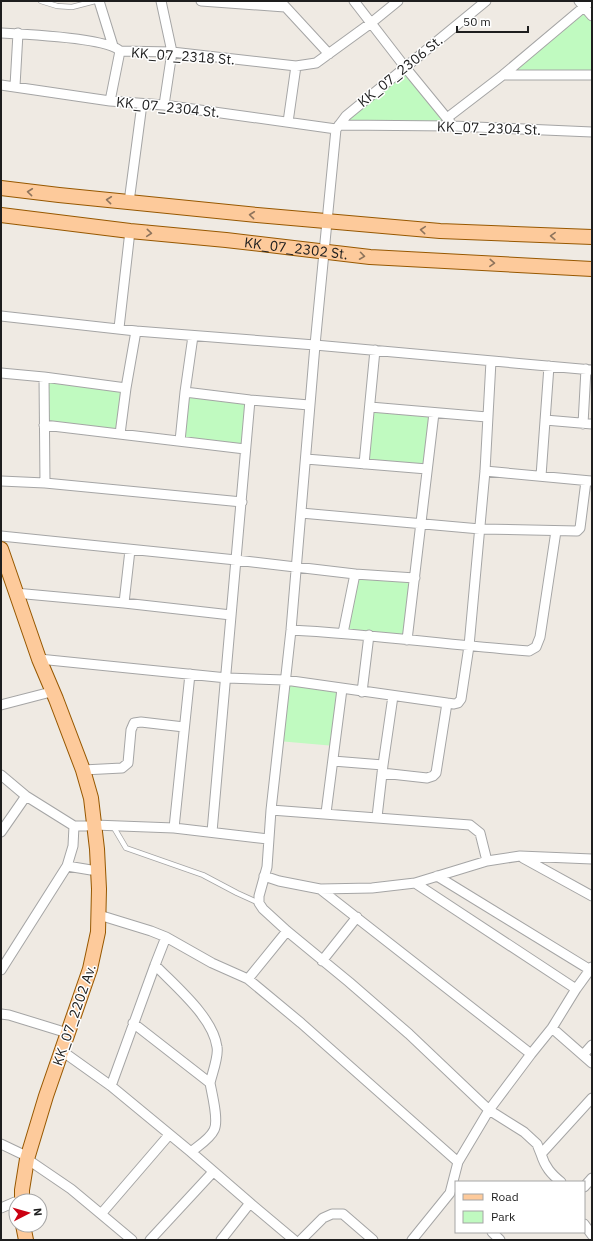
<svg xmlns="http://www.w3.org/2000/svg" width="593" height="1241" viewBox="0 0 593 1241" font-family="'IBM Plex Sans',sans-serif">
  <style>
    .park { fill: #c0fac0 }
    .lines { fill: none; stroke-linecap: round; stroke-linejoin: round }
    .service-casing { stroke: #a5a5a5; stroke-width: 6 }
    .minor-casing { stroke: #a5a5a5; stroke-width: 11 }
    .primary-casing { stroke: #975800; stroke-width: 16 }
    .service { stroke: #fff; stroke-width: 4.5 }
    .minor { stroke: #fff; stroke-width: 9 }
    .primary { stroke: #fdca9b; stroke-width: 14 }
    .oneway { stroke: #8e745c }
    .labels { text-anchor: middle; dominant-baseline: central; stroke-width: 3; stroke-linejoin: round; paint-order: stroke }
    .street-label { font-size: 14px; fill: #1e1e1e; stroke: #fff }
  </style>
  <rect width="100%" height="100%" fill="#efeae3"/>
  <!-- park -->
  <path class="park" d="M584,6L592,16V75H503Z
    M405,67L453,126L339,125Z
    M44,377L126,388L120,434L44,425Z
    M185,392L250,400L245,449L180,441Z
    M370,407L434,413L427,469L364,464Z
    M355,574L415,578L407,640L343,633Z
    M285,680L342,689L335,746L278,741Z"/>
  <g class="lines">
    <!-- service casing -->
    <g class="service-casing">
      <path id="service" d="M41,1L57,6L72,7L95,1
        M113,826L126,848L203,875L237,893L259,903"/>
    </g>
    <!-- minor casing -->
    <g class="minor-casing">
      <path id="minor" d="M99,1L113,46
        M161,1L172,52L164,105
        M201,1L285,7
        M354,1L405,67L450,122
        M579,1L592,16
        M281,2L329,54
        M1,33C22,34 108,38 120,51L172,52L296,66L316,63L371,23L398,1
        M503,75H592
        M1,85L110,101L164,105L336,129
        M15,86L18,33
        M110,101L120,51
        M447,118L503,75L591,1
        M288,122L296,66
        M339,125L453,126L592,132
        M337,128L346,116L486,1
        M129,202L142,104
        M1,316L136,331L315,345L336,129
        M119,328L130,231
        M592,370L315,345L291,630L271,810L267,867L259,896V903L263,909L287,931L349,982L409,1034L489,1110L524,1132L537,1144L541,1154L592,1098
        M1,373L44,377L126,388
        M44,377L45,483
        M185,392L250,400L309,405
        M370,407L487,417
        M545,420L592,424
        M583,424L586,369
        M44,425L245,449
        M120,434L126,388L136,331
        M180,441L185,392L193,336
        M306,459L427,469
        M364,464L375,350
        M485,471L591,481
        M541,476L549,366
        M1,481L45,483L242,502
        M301,513L480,529L577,531L580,528L586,481
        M1,536L236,560L355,574L415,578
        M15,593L124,603L231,615
        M124,603L130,550
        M291,630C370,634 449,645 529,651L536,647L540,637L556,531
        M343,633L355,574
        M407,640L434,413
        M39,659L227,678L285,680L454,704L458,703L461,699L469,646L485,471L491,361
        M362,692L369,635
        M1,705L47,693
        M333,761L383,765
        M83,770L122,768L128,763L131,730L134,723L141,722L184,727
        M382,773L427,778L433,776L436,773L447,703
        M1,775L26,796L74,826H86
        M271,810L470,825L480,833L487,861
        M326,813L342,689
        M377,817L383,765L393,696
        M94,825L174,828L268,839
        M174,828L190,674
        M1,832L26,796
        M212,832L250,400
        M523,858L592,896
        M67,866L91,870
        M264,876L279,881L320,889L372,888L415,883L487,861L520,856L592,859
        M437,876L592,971
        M415,883L576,989
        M320,889L531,1054L489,1110L458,1162L450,1193L412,1240
        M99,915L151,931L166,937L212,963L248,979L301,1023L458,1162
        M322,961L357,917
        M155,965L166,937
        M1,970L67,866L73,846L74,826
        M248,979L287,931
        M1,1014L9,1015L61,1031
        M133,1023L210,1083C212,1094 219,1121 214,1130C210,1139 198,1146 191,1152
        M552,1028L592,1063
        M62,1051L111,1086L191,1152L250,1203
        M531,1054L552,1028L576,989L592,967
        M583,1055L592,1045
        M111,1086L155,965C175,986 213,1017 217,1047C219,1056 212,1074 210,1083
        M1,1144L22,1154
        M541,1154C545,1167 551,1174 561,1182
        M27,1159L71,1189L101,1214
        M584,1187L592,1178
        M1,1208L15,1202
        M584,1224L592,1235
        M492,1232L500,1240
        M132,1240L101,1214L169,1135
        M150,1240L213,1172
        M221,1240L250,1203L294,1240
        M301,1240L323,1218L332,1214H343L373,1240"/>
    </g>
    <!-- primary casing -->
    <g class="primary-casing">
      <g id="primary">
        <path d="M1,188L59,195L257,215L440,231L592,237"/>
        <path id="s1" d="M1,215L130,231L226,240L370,257L592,269"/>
        <path d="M1,549L39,659L56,699L83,770L91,798L97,849L99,889L98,932L90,969L46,1096L27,1159L22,1190V1201"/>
        <path d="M23,1225L26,1240"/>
      </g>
    </g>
    <!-- service -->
    <use href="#service" class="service"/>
    <!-- minor -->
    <use href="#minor" class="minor"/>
    <!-- primary -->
    <use href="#primary" class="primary"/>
  </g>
  <!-- one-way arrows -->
  <defs><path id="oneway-chevron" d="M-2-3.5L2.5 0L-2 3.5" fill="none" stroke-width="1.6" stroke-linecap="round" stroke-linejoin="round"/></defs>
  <g class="oneway">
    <use href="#oneway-chevron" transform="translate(30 192) rotate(-174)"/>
    <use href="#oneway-chevron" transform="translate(109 200) rotate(-174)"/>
    <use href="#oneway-chevron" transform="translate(252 215) rotate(-174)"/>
    <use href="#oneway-chevron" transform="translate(423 230) rotate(-175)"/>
    <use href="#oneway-chevron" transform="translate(149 233) rotate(5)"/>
    <use href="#oneway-chevron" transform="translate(553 236) rotate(-178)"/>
    <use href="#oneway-chevron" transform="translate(362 256) rotate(8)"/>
    <use href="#oneway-chevron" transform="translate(492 263) rotate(3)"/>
  </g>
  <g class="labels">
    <!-- street labels -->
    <g class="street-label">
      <text transform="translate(183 56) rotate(4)">KK_07_2318 St.</text>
      <text transform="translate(400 71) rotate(-39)">KK_07_2306 St.</text>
      <text transform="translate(168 107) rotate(6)">KK_07_2304 St.</text>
      <text transform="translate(489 128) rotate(2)">KK_07_2304 St.</text>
      <text stroke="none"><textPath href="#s1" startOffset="297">KK_07_2302 St.</textPath></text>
      <text transform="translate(74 1015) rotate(-71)">KK_07_2202 Av.</text>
    </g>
  </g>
  <!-- border -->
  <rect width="593" height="1241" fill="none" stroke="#1e1e1e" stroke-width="4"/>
  <!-- legend -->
  <rect x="455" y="1181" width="130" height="52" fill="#ffffff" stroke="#a5a5a5"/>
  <rect x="463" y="1194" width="20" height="6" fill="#fdca9b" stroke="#a5a5a5"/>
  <text x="491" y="1201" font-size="12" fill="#1e1e1e">Road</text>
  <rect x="463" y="1211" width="20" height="12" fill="#c0fac0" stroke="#a5a5a5"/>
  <text x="491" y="1221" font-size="12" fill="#1e1e1e">Park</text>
  <!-- north arrow -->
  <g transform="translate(28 1213) rotate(84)"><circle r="19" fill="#ffffff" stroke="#a5a5a5"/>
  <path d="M0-3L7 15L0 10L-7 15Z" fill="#cb0011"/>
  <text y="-6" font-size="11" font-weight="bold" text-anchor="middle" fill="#1e1e1e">N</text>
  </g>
  <!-- scale -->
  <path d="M457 26v6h71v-6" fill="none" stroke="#1e1e1e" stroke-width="2"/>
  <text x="463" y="26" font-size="12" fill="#1e1e1e" stroke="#ffffff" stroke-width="3" paint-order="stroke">50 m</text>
</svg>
